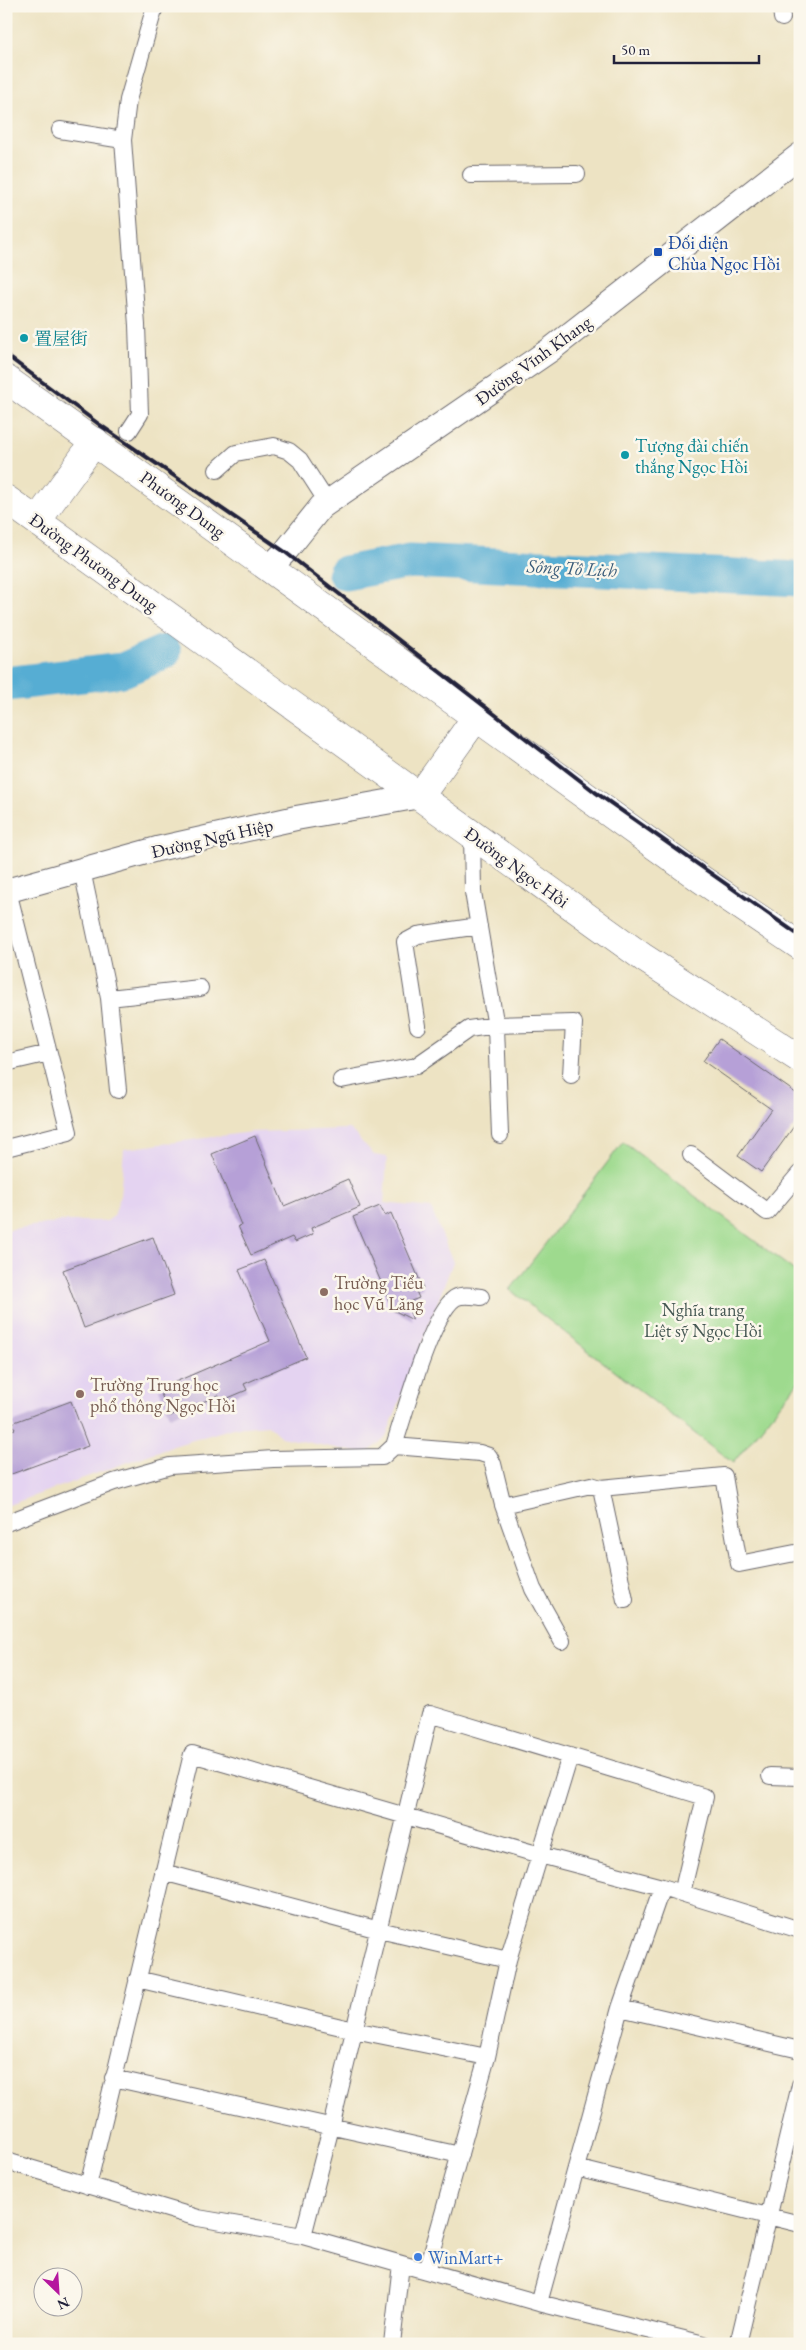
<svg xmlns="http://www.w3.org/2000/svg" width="806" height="2350" viewBox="0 0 806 2350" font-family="'EB Garamond','Noto Serif SC',serif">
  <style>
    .built { fill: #e4d3f1 }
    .green { fill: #9eda8e; stroke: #607e64 }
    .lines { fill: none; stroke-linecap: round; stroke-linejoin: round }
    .river { stroke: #56add3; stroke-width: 35 }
    .building { fill: #b6a0d7 }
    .street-casing { stroke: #69666b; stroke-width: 18 }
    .secondary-casing { stroke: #69666b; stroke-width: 26 }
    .highway-casing { stroke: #69666b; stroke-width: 29 }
    .street { stroke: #fff; stroke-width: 16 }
    .secondary { stroke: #fff; stroke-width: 24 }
    .highway { stroke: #fff; stroke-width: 28 }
    .rail { stroke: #22223b; stroke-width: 4 }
    .transit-dot { fill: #1a4fb4; stroke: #fbf7ec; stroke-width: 2 }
    .culture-dot { fill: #0f9aa8; stroke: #fbf7ec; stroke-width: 2 }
    .education-dot { fill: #8d6e63; stroke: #fbf7ec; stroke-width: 2 }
    .shop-dot { fill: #3f7fe0; stroke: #fbf7ec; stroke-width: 2 }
    .labels { text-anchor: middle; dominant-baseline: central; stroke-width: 5; stroke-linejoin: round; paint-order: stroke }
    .transit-label { font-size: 18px; fill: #164399; stroke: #fbf7ec; text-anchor: start }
    .culture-label { font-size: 18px; fill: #0d838f; stroke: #fbf7ec; text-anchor: start }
    .street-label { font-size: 18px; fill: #22223b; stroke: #fbf7ec }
    .education-label { font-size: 18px; fill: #785e54; stroke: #fbf7ec; text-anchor: start }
    .park-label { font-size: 18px; fill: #475954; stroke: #fbf7ec }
    .shop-label { font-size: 18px; fill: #366cbe; stroke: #fbf7ec; text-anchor: start }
    .water-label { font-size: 19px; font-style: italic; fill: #375a78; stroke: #fbf7ec }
  </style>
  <rect width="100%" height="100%" fill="#fbf7ec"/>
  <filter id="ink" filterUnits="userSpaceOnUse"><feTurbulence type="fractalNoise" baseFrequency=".02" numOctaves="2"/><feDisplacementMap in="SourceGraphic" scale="10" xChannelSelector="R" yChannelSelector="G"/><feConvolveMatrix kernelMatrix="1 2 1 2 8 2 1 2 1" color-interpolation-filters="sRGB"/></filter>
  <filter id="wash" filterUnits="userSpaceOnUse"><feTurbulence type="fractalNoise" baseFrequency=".0096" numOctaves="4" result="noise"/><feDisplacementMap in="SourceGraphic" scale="20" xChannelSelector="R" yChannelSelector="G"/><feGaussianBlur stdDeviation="1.12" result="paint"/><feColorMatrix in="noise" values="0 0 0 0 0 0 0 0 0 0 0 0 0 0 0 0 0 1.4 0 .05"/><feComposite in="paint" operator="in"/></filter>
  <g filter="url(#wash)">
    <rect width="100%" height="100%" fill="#ede3c3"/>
    <!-- built -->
    <path class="built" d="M350,1129L374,1155L387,1157L384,1203L431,1208L453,1262L386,1437L366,1454L281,1437L268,1425L233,1428L170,1447L6,1506V1230L65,1221H107L114,1216L120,1196L124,1149L251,1132Z"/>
    <!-- green -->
    <path class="green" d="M623,1142L800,1275V1380L733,1463L510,1290Z"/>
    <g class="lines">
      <!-- river -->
      <path class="river" d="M345,573L410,561L800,579
        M6,684L123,670L164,652"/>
    </g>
    <g id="blocks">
      <!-- building -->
      <path class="building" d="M719,1039L800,1096V1118L761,1172L738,1156L771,1109L703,1061Z
        M255,1136L284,1206L348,1179L360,1207L311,1228L313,1234L295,1242L292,1237L251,1255L238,1226L241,1225L212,1154Z
        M380,1206L385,1216L391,1213L423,1288L416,1291L419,1298L406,1303L413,1320L393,1310L353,1217Z
        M153,1237L174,1295L84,1328L63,1270Z
        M264,1260L306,1357L244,1384L247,1390L221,1401L219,1395L170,1416L159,1389L270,1341L239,1270Z
        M71,1401L88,1446L6,1476V1432L15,1429L12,1423Z"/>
    </g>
  </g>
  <g filter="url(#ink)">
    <use href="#blocks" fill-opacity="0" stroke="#69666b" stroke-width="1"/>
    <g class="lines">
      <!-- street casing -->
      <g class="street-casing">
        <path id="street" d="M781,6L782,18
          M60,130L123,140
          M471,175L577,174
          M129,431L140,414L137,325L123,140L128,100L155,6
          M217,470L236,453L274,446L289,451L300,460L327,502
          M472,833L473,892L496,1027L500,1135
          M82,870L109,998L200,988
          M109,998L118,1090
          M418,1026L405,942L418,935L479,926
          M6,1063L49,1053
          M341,1080L416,1066L469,1029L496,1025L574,1023L571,1075
          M6,1148L69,1132L8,891
          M691,1155L767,1212L800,1173
          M394,1446L480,1453L489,1456L493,1464L503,1505L533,1589L562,1641
          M601,1488L625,1600
          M503,1505L591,1485L601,1488L724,1476L739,1564L800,1552
          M6,1523L114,1482L170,1466L273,1459L382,1457L394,1446C404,1416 431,1314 455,1298C462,1294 473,1296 481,1297
          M770,1776L800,1777
          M163,1872L379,1930L508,1960
          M800,1930L662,1887L620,2008L800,2050
          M137,1979L354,2030L487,2057
          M113,2078L460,2155
          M6,2161L198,2218L303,2236L539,2303L704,2344
          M576,2168L800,2224
          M88,2186L192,1754L540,1855L662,1887
          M303,2236L331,2127L430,1714L705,1797L682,1893
          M427,2271L487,2057L508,1960L570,1756
          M539,2303L620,2008
          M392,2344L401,2264
          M738,2344L800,2085"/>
      </g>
      <!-- secondary casing -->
      <g class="secondary-casing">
        <path id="secondary" d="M270,567L285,552L321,507L550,350L800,155
          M6,891L157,849L296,818L420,796"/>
      </g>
      <!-- highway casing -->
      <g class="highway-casing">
        <path id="highway" d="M6,379L701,879L800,946
          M6,499L644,958L800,1059
          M37,521L95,441
          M420,796L477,716"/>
      </g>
      <!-- street -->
      <use href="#street" class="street"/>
      <!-- secondary -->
      <use href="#secondary" class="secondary"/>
      <!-- highway -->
      <use href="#highway" class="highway"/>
      <!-- rail -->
      <path class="rail" d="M6,355L100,425L285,552L595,792L800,936"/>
    </g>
  </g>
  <!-- markers -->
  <rect class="transit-dot" x="653" y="247" width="10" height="10" rx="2.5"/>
  <g class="culture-dot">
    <circle cx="24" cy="338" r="5"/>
    <circle cx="625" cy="455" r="5"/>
  </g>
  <g class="education-dot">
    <circle cx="324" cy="1292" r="5"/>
    <circle cx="80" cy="1394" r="5"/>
  </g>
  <circle class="shop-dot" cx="418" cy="2257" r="5"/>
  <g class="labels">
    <!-- transit labels -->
    <g class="transit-label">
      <text x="668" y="242">Đối diện<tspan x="668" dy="21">Chùa Ngọc Hồi</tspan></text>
    </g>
    <!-- culture labels -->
    <g class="culture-label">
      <text x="34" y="338">置屋街</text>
      <text x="635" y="445">Tượng đài chiến<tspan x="635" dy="21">thắng Ngọc Hồi</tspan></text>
    </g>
    <!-- street labels -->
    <g class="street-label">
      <text transform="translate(533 360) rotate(-36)">Đường Vĩnh Khang</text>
      <text transform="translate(183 504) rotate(36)">Phương Dung</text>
      <text transform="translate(94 562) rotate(36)">Đường Phương Dung</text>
      <text transform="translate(212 838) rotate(-13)">Đường Ngũ Hiệp</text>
      <text transform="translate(517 867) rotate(36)">Đường Ngọc Hồi</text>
    </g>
    <!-- education labels -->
    <g class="education-label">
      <text x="334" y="1282">Trường Tiểu<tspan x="334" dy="21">học Vũ Lăng</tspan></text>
      <text x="90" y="1384">Trường Trung học<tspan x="90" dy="21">phổ thông Ngọc Hồi</tspan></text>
    </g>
    <!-- park labels -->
    <g class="park-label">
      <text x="703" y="1309">Nghĩa trang<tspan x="703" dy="21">Liệt sỹ Ngọc Hồi</tspan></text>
    </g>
    <!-- shop labels -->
    <g class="shop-label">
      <text x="428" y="2257">WinMart+</text>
    </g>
    <!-- water labels -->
    <g class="water-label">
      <text transform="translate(572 568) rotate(3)">Sông Tô Lịch</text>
    </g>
  </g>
  <!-- margin -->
  <rect width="806" height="2350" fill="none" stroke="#fbf7ec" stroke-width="25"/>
  <!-- north arrow -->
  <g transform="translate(58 2292) rotate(155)"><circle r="24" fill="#fbf7ec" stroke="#a4a2a5"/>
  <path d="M0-4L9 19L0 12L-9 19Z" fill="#b5179e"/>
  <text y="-8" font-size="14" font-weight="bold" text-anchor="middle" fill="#22223b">N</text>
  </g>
  <!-- scale -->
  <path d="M614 55v8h145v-8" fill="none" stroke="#22223b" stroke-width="2.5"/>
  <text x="621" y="55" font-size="15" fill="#22223b" stroke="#fbf7ec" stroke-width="4" paint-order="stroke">50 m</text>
</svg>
